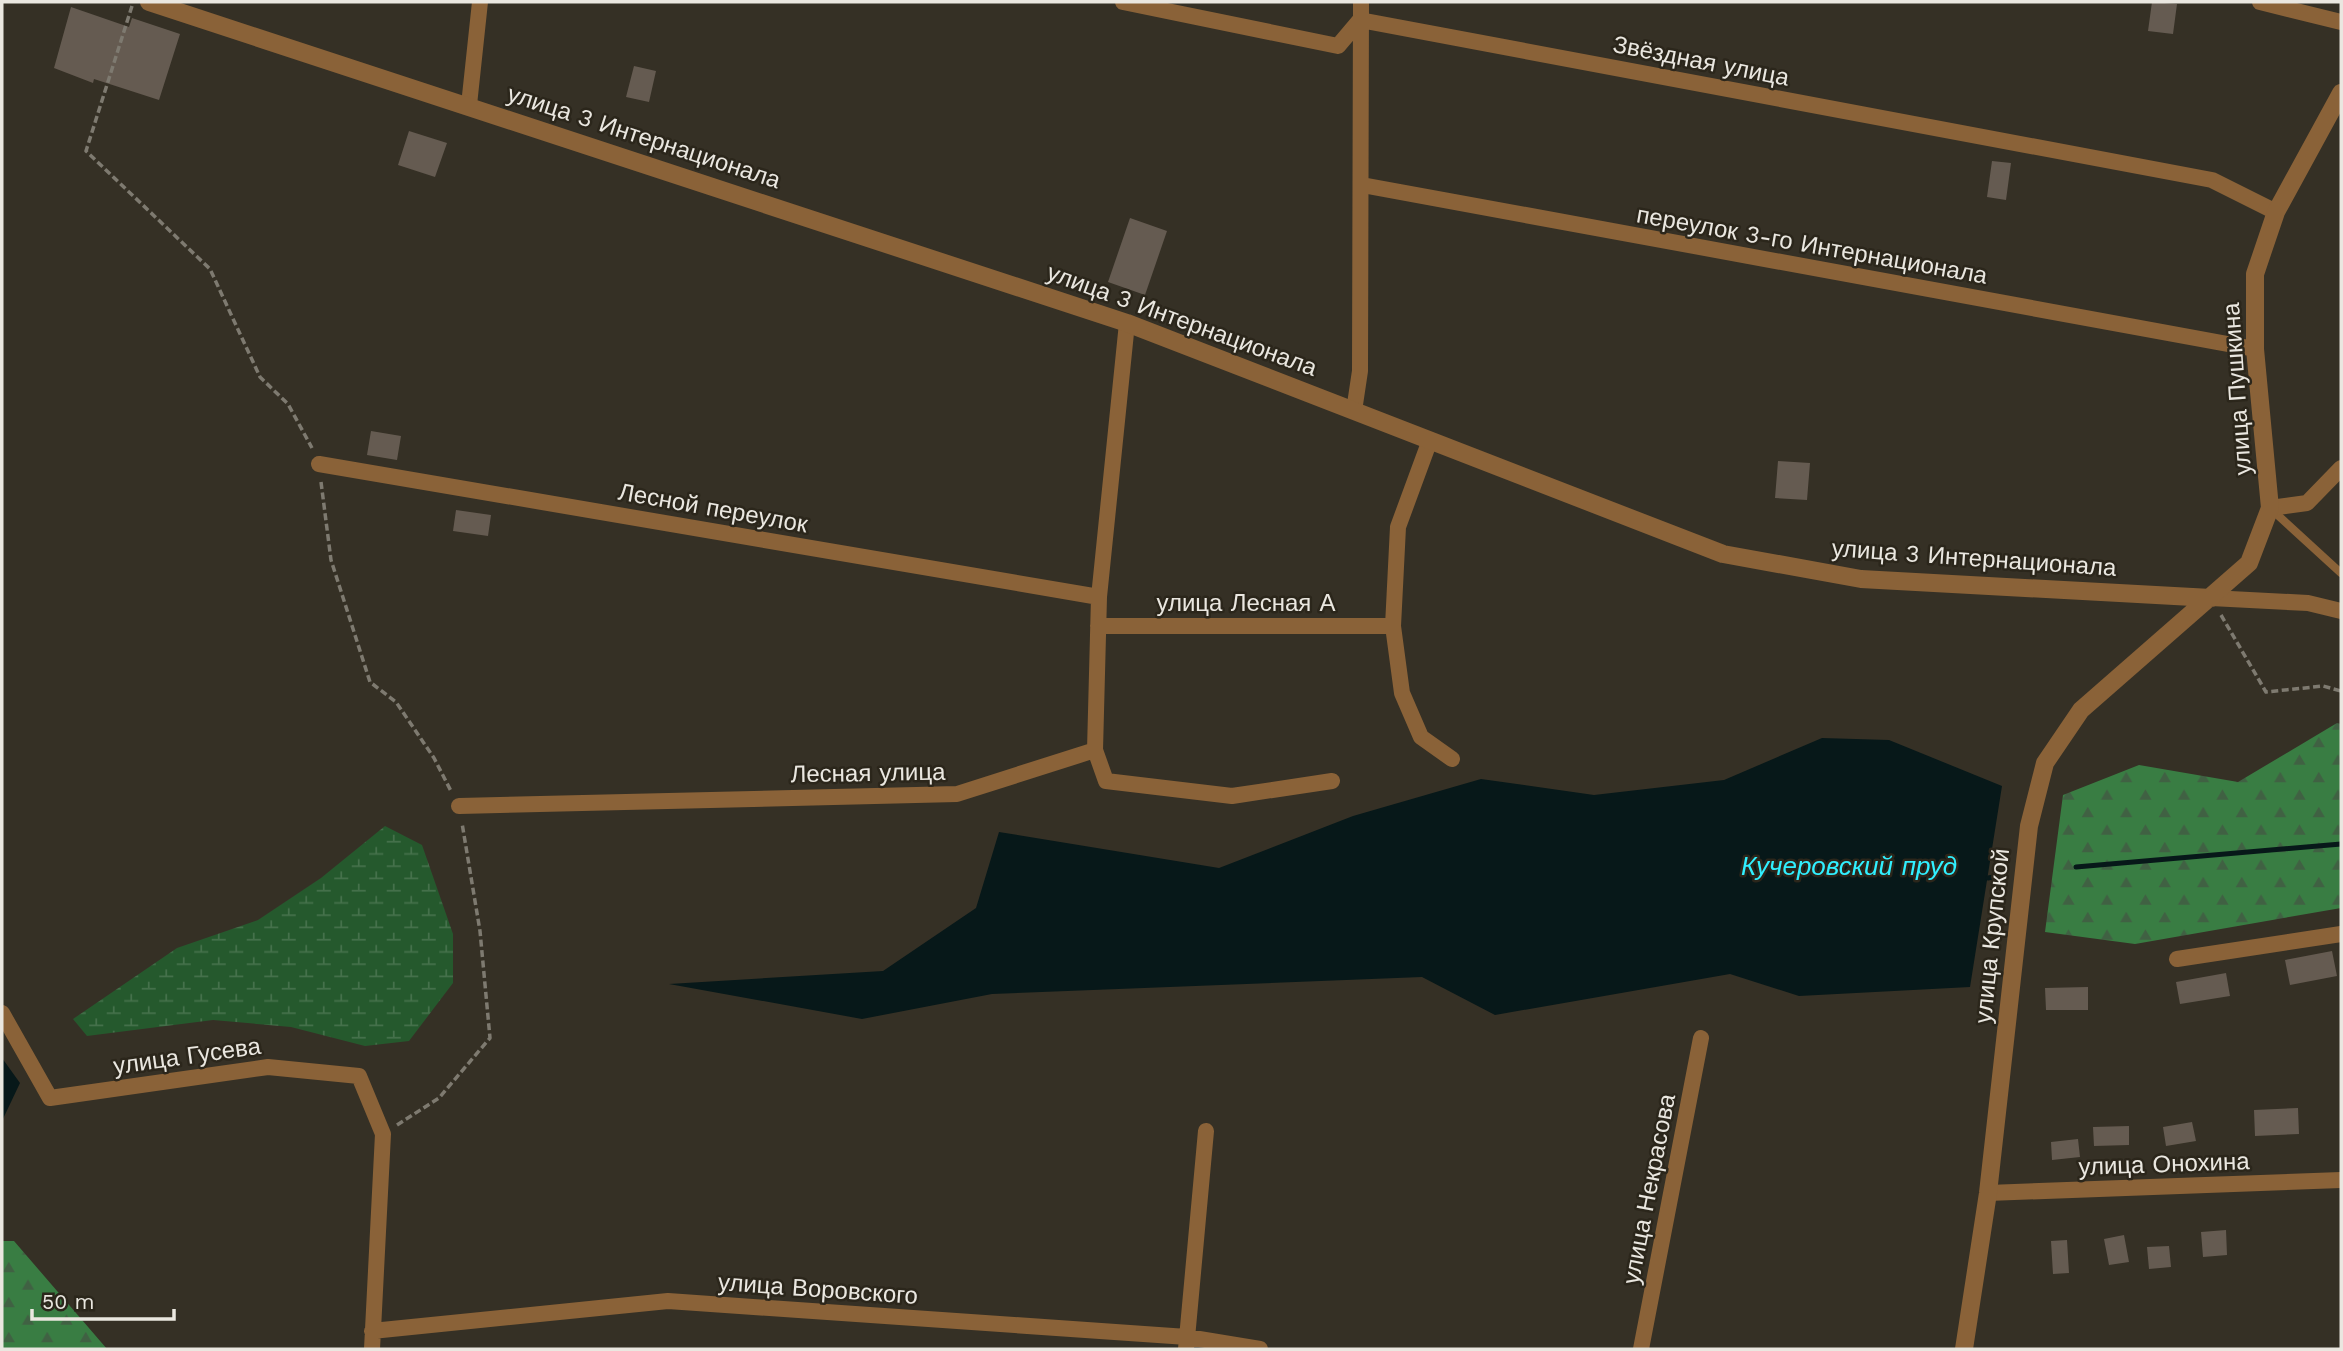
<svg xmlns="http://www.w3.org/2000/svg" width="2343" height="1351" viewBox="0 0 2343 1351" font-family="'Work Sans',sans-serif">
  <style>
    .forest { fill: url(#forest-firs) }
    .wetland { fill: url(#wetland-marsh) }
    .water { fill: #071819 }
    .lines { fill: none; stroke-linecap: round; stroke-linejoin: round }
    .stream { stroke: #071819; stroke-width: 5 }
    .building { fill: #655b51 }
    .path { stroke: #7e7a70; stroke-width: 3.5; stroke-dasharray: 7 3.5; stroke-linecap: butt }
    .service { stroke: #8a6238; stroke-width: 8 }
    .minor { stroke: #8a6238; stroke-width: 16 }
    .tertiary { stroke: #8a6238; stroke-width: 18 }
    .labels { text-anchor: middle; dominant-baseline: central; stroke-width: 5; stroke-linejoin: round; paint-order: stroke }
    .street-label { font-size: 24px; fill: #eae7e0; stroke: #2b261b }
    .water-label { font-size: 26px; font-style: italic; fill: #30f0ff; stroke: #2b261b }
  </style>
  <defs>
    <pattern id="forest-firs" width="22" height="20" patternUnits="userSpaceOnUse" patternTransform="scale(1.75)"><rect width="22" height="20" fill="#397d43"/><path d="M5 1l3.5 6h-7zM16 11l3.5 6h-7z" fill="#406143"/></pattern>
    <pattern id="wetland-marsh" width="20" height="14" patternUnits="userSpaceOnUse" patternTransform="scale(1.75)"><rect width="20" height="14" fill="#25592d"/><path d="M1 5h8M5 5V1M11 12h8M15 12V8" fill="none" stroke="#45714b"/></pattern>
  </defs>
  <rect width="100%" height="100%" fill="#353025"/>
  <!-- forest -->
  <path class="forest" d="M2337,723L2341,724V908L2135,944L2045,932L2063,795L2139,765L2238,782Z
    M2,1241H14L107,1349H2Z"/>
  <!-- wetland -->
  <path class="wetland" d="M385,826L422,845L453,934V983L409,1041L365,1046L291,1027L213,1020L87,1036L73,1019L177,948L258,920L321,878Z"/>
  <!-- water -->
  <path class="water" d="M1822,738L1889,740L2002,786L1970,987L1799,996L1730,974L1495,1015L1422,977L992,994L862,1019L669,984L883,971L976,908L999,832L1219,868L1353,816L1481,779L1594,795L1724,780Z
    M2,1058L20,1083L2,1121Z"/>
  <g class="lines">
    <!-- stream -->
    <path class="stream" d="M2076,867L2341,844
      M1988,878L1999,876"/>
  </g>
  <!-- building -->
  <path class="building" d="M2152,2L2177,4L2173,34L2148,31Z
    M71,7L129,27L132,18L180,34L159,100L94,79L93,83L54,68Z
    M634,66L656,71L649,102L626,97Z
    M409,131L447,143L435,177L398,165Z
    M1992,161L2011,163L2006,200L1987,197Z
    M1130,218L1167,231L1145,295L1108,282Z
    M371,431L401,436L397,460L367,455Z
    M1778,461L1810,463L1807,500L1775,498Z
    M456,510L491,515L488,536L453,531Z
    M2332,951L2337,976L2290,985L2285,960Z
    M2226,973L2230,996L2180,1004L2176,982Z
    M2088,987V1010H2046L2045,988Z
    M2298,1108L2299,1134L2255,1136L2254,1110Z
    M2192,1122L2196,1141L2166,1146L2163,1127Z
    M2129,1126V1145L2094,1146L2093,1127Z
    M2078,1139L2080,1157L2052,1160L2051,1142Z
    M2226,1230L2227,1255L2203,1257L2201,1232Z
    M2124,1235L2129,1262L2109,1265L2104,1239Z
    M2067,1240L2069,1273L2053,1274L2051,1241Z
    M2169,1246L2171,1267L2149,1269L2147,1247Z"/>
  <g class="lines">
    <!-- path -->
    <path class="path" d="M132,6L86,151L210,269L260,377L288,404L312,448
      M321,482L331,560L370,682L396,702L434,758L452,793
      M2221,615L2266,692L2323,686L2341,691
      M397,1125L439,1098L490,1038L480,931L462,823"/>
    <!-- service -->
    <path class="service" d="M2271,509L2341,573"/>
    <!-- minor -->
    <path class="minor" d="M1123,2L1338,46L1360,20L2212,180L2276,212
      M2260,2L2341,22
      M469,105L480,2
      M1362,185L2255,349
      M1354,411L1360,371L1361,2
      M1430,440L1398,527L1393,626L1402,693L1421,737L1452,759
      M319,464L1099,597
      M2270,508L2307,503L2341,468
      M2211,598L2308,603L2341,611
      M1098,626H1393
      M1095,750L1099,597L1127,323
      M459,806L957,794L1095,750L1106,781L1232,796L1332,781
      M2177,959L2341,934
      M2,1013L50,1098L268,1067L359,1076L383,1134L372,1349
      M1988,1193L2341,1180
      M372,1331L668,1301L1187,1337L1260,1349
      M1186,1349L1206,1131
      M1641,1349L1701,1038"/>
    <!-- tertiary -->
    <path class="tertiary" d="M149,2L1127,323L1723,554L1861,579L2211,598
      M1964,1349L1988,1193L2029,826L2045,763L2081,710L2249,563L2270,508L2255,349V274L2276,212L2341,93"/>
  </g>
  <g class="labels">
    <!-- street labels -->
    <g class="street-label">
      <text transform="translate(1701 61) rotate(11)">Звёздная улица</text>
      <text transform="translate(644 137) rotate(18)">улица 3 Интернационала</text>
      <text transform="translate(1812 245) rotate(10)">переулок 3-го Интернационала</text>
      <text transform="translate(1182 320) rotate(20)">улица 3 Интернационала</text>
      <text transform="translate(2237 389) rotate(-94)">улица Пушкина</text>
      <text transform="translate(713 508) rotate(10)">Лесной переулок</text>
      <text transform="translate(1974 558) rotate(4)">улица 3 Интернационала</text>
      <text x="1246" y="603">улица Лесная А</text>
      <text transform="translate(868 773) rotate(-1)">Лесная улица</text>
      <text transform="translate(1992 936) rotate(-84)">улица Крупской</text>
      <text transform="translate(187 1056) rotate(-8)">улица Гусева</text>
      <text transform="translate(2164 1164) rotate(-2)">улица Онохина</text>
      <text transform="translate(1649 1189) rotate(-79)">улица Некрасова</text>
      <text transform="translate(818 1289) rotate(4)">улица Воровского</text>
    </g>
    <!-- water labels -->
    <g class="water-label">
      <text x="1849" y="866">Кучеровский пруд</text>
    </g>
  </g>
  <!-- border -->
  <rect width="2343" height="1351" fill="none" stroke="#eae7e0" stroke-width="7"/>
  <!-- scale -->
  <path d="M32 1309v10h142v-10" fill="none" stroke="#eae7e0" stroke-width="3.5"/>
  <text x="42" y="1309" font-size="21" fill="#eae7e0" stroke="#2b261b" stroke-width="5" paint-order="stroke">50 m</text>
</svg>
